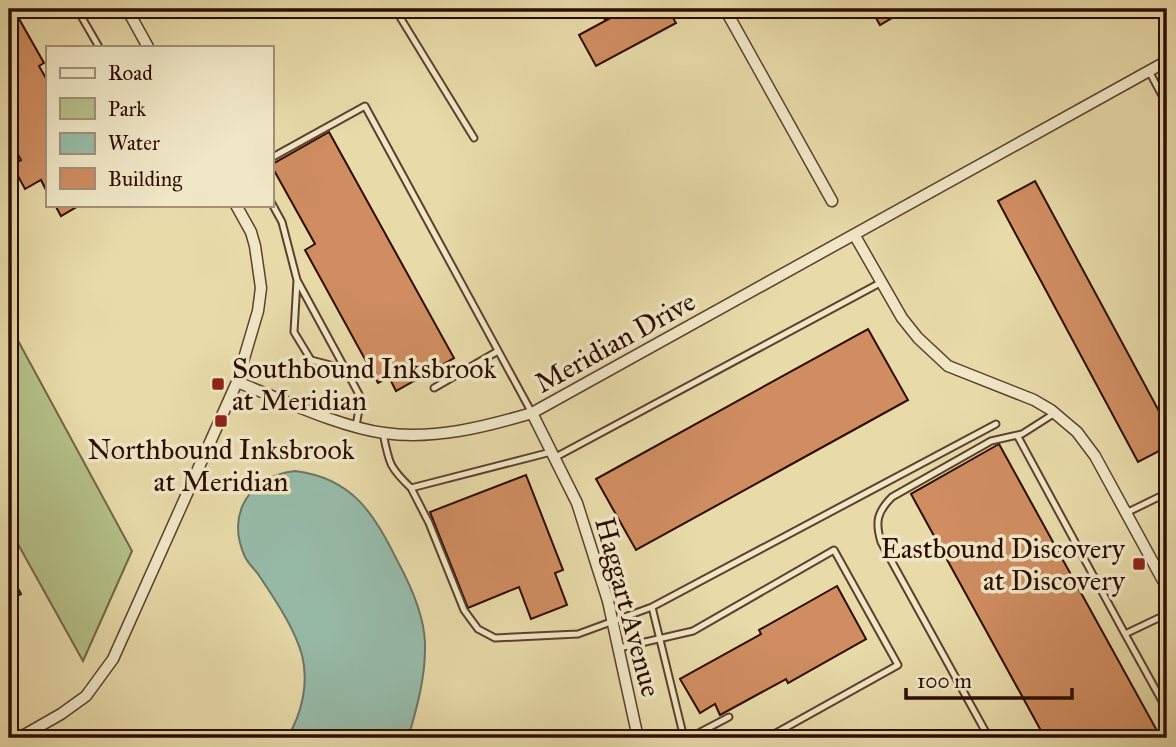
<svg xmlns="http://www.w3.org/2000/svg" width="1176" height="747" viewBox="0 0 1176 747" font-family="'IM FELL Great Primer',serif">
  <style>
    .green { fill: #b5c089; stroke: #716645; stroke-width: 2 }
    .water { fill: #97bba9; stroke: #6d7566; stroke-width: 2 }
    .building { fill: #cf8d61; stroke: #2d0d01; stroke-width: 2 }
    .lines { fill: none; stroke-linecap: round; stroke-linejoin: round }
    .lane-casing { stroke: #5c402b; stroke-width: 9 }
    .street-casing { stroke: #5c402b; stroke-width: 13 }
    .lane { stroke: #f0e7c7; stroke-width: 5 }
    .street { stroke: #f0e7c7; stroke-width: 10 }
    .poi-dot { fill: #8f2418; stroke: #f0e7c7; stroke-width: 2.5 }
    .labels { text-anchor: middle; dominant-baseline: central; stroke-width: 7; stroke-linejoin: round; paint-order: stroke }
    .street-label { font-size: 28px; fill: #2d0d01; stroke: #f0e7c7 }
    .poi-label { font-size: 28px; fill: #2d0d01; stroke: #f0e7c7; text-anchor: start }
  </style>
  <rect width="100%" height="100%" fill="#e8daa9"/>
  <filter id="stains"><feTurbulence type="fractalNoise" baseFrequency=".00286" numOctaves="4"/><feColorMatrix values="0 0 0 0 .2 0 0 0 0 .09 0 0 0 0 .02 0 0 0 .5 -.17"/></filter>
  <radialGradient id="worn" r=".72"><stop offset=".6" stop-color="#630" stop-opacity="0"/><stop offset="1" stop-color="#630" stop-opacity=".3"/></radialGradient>
  <!-- green -->
  <path class="green" d="M9,324L132,551L83,661L9,528Z"/>
  <!-- water -->
  <path class="water" d="M295,471C353,478 374,514 398,562C411,586 424,615 425,643C426,675 417,708 408,738H287C302,714 309,683 302,655C294,627 274,598 258,574C254,569 248,563 245,557C225,514 250,476 295,471Z"/>
  <!-- building -->
  <path class="building" d="M9,9L14,10L44,63L39,66L47,80V192L41,180L25,189L12,165L21,160L9,138Z
    M599,9H626L605,20Z
    M627,9H668L676,23L596,66L579,35Z
    M871,9H907L880,25Z
    M329,132L454,358L396,391L389,377L378,383L305,250L315,244L271,165Z
    M1035,181L1167,426V447L1138,462L998,201Z
    M55,205H80L61,216Z
    M868,329L908,400L636,550L596,479Z
    M999,444L1161,738H1045L911,494Z
    M526,475L563,570L555,573L567,605L531,619L519,587L468,608L430,512Z
    M9,573L21,594L9,601Z
    M837,586L866,639L788,683L786,679L720,715L715,704L700,713L680,679L761,634L759,630Z"/>
  <g class="lines">
    <!-- lane casing -->
    <g class="lane-casing">
      <path id="lane" d="M77,9L99,47
        M395,9L474,138
        M1149,71L1167,105
        M271,158L365,106L532,413
        M271,202L282,222L297,280L361,398L356,426
        M297,280L294,332L311,360L346,369
        M434,388L498,351
        M383,433C389,463 389,467 411,488L551,452
        M1017,435L1125,634L1167,614
        M554,458L880,283
        M411,488L429,523L464,610L478,629L495,638L578,634L652,607L996,424
        M1126,513L1167,493
        M652,607L684,738
        M1125,634L1167,710
        M619,648L693,631L834,550L898,665L767,738
        M689,738L729,717
        M989,738L881,542C875,522 877,512 892,497L991,441L1022,434L1055,413"/>
    </g>
    <!-- street casing -->
    <g class="street-casing">
      <path id="street" d="M127,9L148,47
        M725,9L832,201
        M855,236L902,318L918,338L948,366L1034,400L1051,410L1077,432L1095,456L1167,588
        M237,382C281,399 339,427 384,433C434,440 485,427 532,413L1167,61
        M532,413L577,503L608,601L638,738
        M19,738L61,714L86,696L113,659L237,382L258,311L261,288L255,246L251,232L236,205"/>
    </g>
    <!-- lane -->
    <use href="#lane" class="lane"/>
    <!-- street -->
    <use href="#street" class="street"/>
  </g>
  <!-- markers -->
  <g class="poi-dot">
    <rect x="211" y="377" width="14" height="14" rx="3.5"/>
    <rect x="214" y="414" width="14" height="14" rx="3.5"/>
    <rect x="1132" y="557" width="14" height="14" rx="3.5"/>
  </g>
  <g class="labels">
    <!-- street labels -->
    <g class="street-label">
      <text transform="translate(615 342) rotate(-29)">Meridian Drive</text>
      <text transform="translate(628 607) rotate(75)">Haggart Avenue</text>
    </g>
    <!-- poi labels -->
    <g class="poi-label">
      <text x="232" y="368">Southbound Inksbrook<tspan x="232" dy="32">at Meridian</tspan></text>
      <text x="221" y="449" text-anchor="middle">Northbound Inksbrook<tspan x="221" dy="32">at Meridian</tspan></text>
      <text x="1125" y="548" text-anchor="end">Eastbound Discovery<tspan x="1125" dy="32">at Discovery</tspan></text>
    </g>
  </g>
  <!-- margin -->
  <rect width="1176" height="747" fill="none" stroke="#e8daa9" stroke-width="35"/>
  <rect x="10" y="10" width="1155" height="726" fill="none" stroke="#2d0d01" stroke-width="3.5"/>
  <rect x="18" y="18" width="1141" height="712" fill="none" stroke="#2d0d01" stroke-width="2"/>
  <!-- legend -->
  <rect x="46" y="46" width="228" height="161" fill="#f0e7c7" stroke="#a29078" stroke-width="2"/>
  <rect x="60" y="68" width="35" height="10" fill="#f0e7c7" stroke="#a29078" stroke-width="2"/>
  <text x="108" y="80" font-size="21" fill="#2d0d01">Road</text>
  <rect x="60" y="98" width="35" height="21" fill="#b5c089" stroke="#a29078" stroke-width="2"/>
  <text x="108" y="116" font-size="21" fill="#2d0d01">Park</text>
  <rect x="60" y="133" width="35" height="21" fill="#97bba9" stroke="#a29078" stroke-width="2"/>
  <text x="108" y="150" font-size="21" fill="#2d0d01">Water</text>
  <rect x="60" y="168" width="35" height="21" fill="#cf8d61" stroke="#a29078" stroke-width="2"/>
  <text x="108" y="186" font-size="21" fill="#2d0d01">Building</text>
  <!-- scale -->
  <path d="M906 688v10h166v-10" fill="none" stroke="#2d0d01" stroke-width="3.5"/>
  <text x="917" y="688" font-size="21" fill="#2d0d01" stroke="#f0e7c7" stroke-width="5" paint-order="stroke">100 m</text>
  <rect width="100%" height="100%" filter="url(#stains)"/>
  <rect width="100%" height="100%" fill="url(#worn)"/>
</svg>
